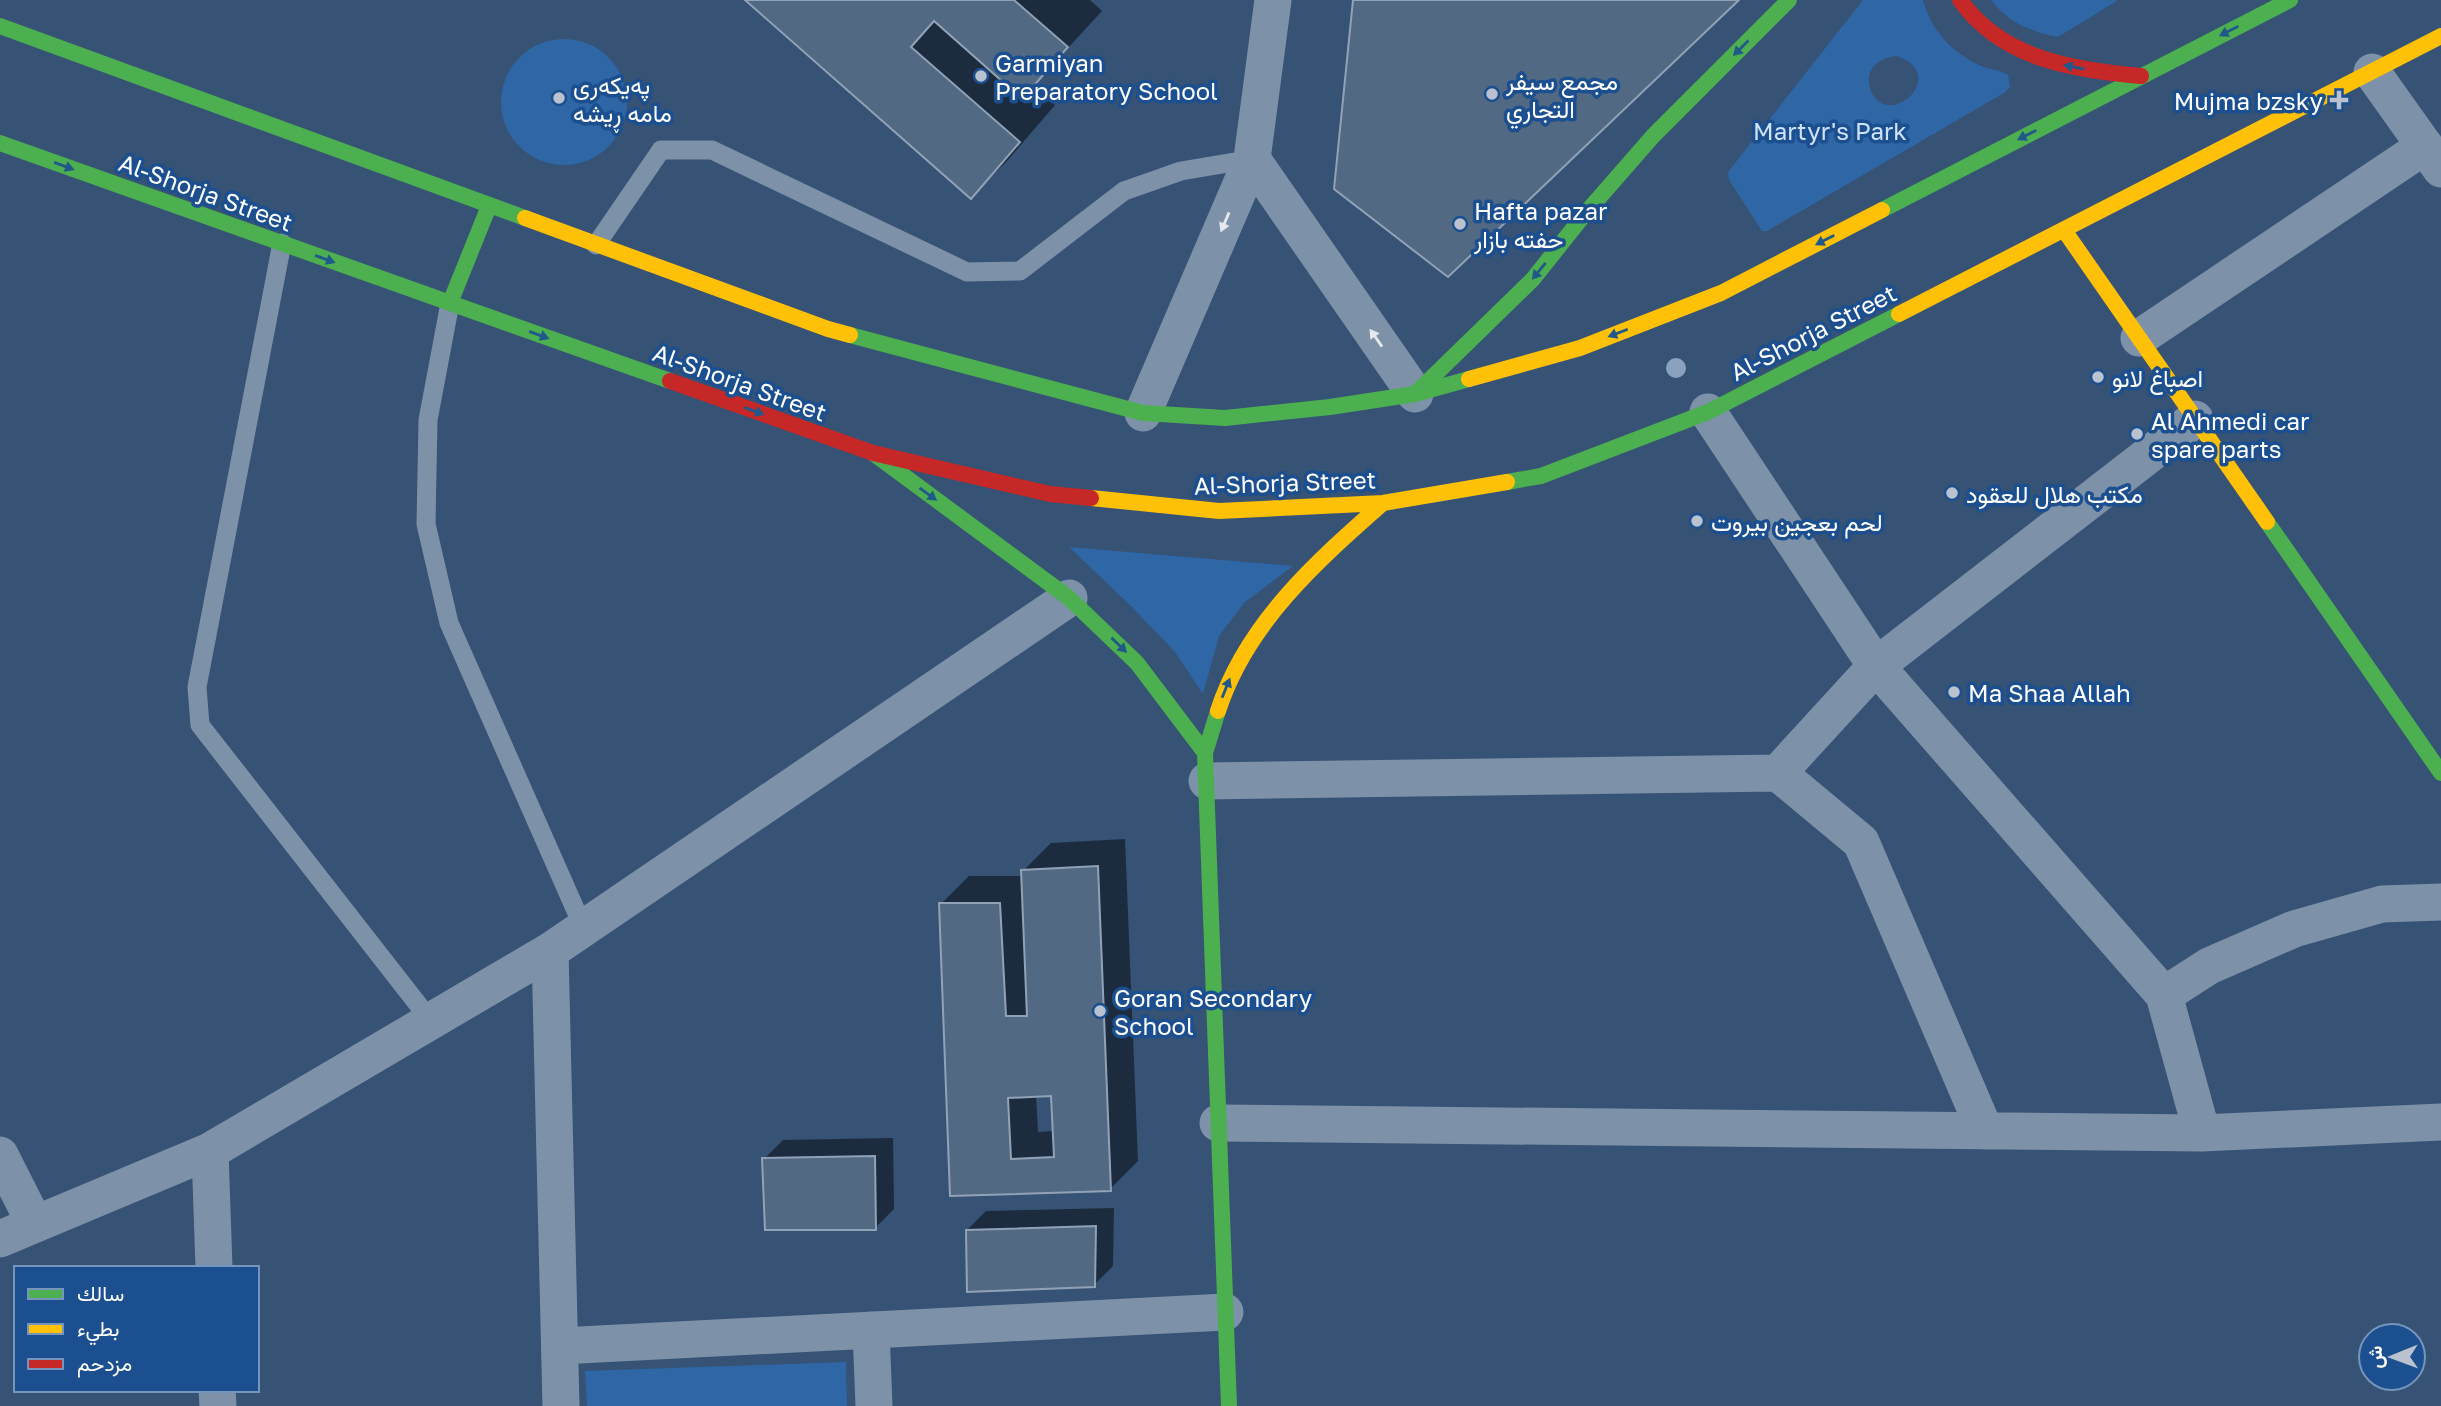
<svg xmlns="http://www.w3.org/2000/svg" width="2441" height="1406" viewBox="0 0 2441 1406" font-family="'Golos Text',Vazirmatn,sans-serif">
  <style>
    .green { fill: #2f66a5; fill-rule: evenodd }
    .shadow { fill: #0007; fill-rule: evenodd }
    .building { fill: #526984; stroke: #92a2b6; stroke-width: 2; fill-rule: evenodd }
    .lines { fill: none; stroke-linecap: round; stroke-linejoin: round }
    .lane { stroke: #7d92a8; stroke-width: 19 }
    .street { stroke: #7d92a8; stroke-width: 37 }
    .fast { stroke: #4caf50; stroke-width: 16 }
    .slow { stroke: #ffc107; stroke-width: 16 }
    .jam { stroke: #c62828; stroke-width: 16 }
    .tree { fill: #8aa2be }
    .oneway { fill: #205989 }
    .oneway2 { fill: #e5e9ee }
    .poi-dot { fill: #b9c2ce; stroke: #1b4f8f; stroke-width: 2.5 }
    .labels { text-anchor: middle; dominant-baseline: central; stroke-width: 7; stroke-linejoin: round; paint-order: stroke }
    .poi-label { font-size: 24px; fill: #fff; stroke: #1b4f8f; text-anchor: start }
    .park-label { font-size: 24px; fill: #cfe3fa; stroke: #1b4f8f }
    .street-label { font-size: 24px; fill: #fff; stroke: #1b4f8f }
  </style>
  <rect width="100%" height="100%" fill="#365274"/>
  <!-- green -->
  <path class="green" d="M1863,0H1923C1932,31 1951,52 1981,66C1989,70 1999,69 2008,75L2010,87L2004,93L1767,231H1762L1729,180L1728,172ZM1897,56C1952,75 1885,134 1870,88C1864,69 1880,57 1897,56Z
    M1991,0H2116L2117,1L2058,37C2032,32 2008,23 1991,0Z
    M501 102a63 63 0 1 1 126 0a63 63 0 1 1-126 0Z
    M1069,547L1293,566L1244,603L1219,636L1203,694L1175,652L1132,607Z
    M846,1362L847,1406H587L585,1371Z"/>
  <!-- shadow -->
  <path class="shadow" d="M748,0H1090L1102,11L1033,86L1055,105L1007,161L971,196Z
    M1125,839L1138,1161L1110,1189L951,1194L941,904L969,876H1023V871L1051,843ZM1053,1094L1055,1131L1038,1132L1036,1095Z
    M893,1138L894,1209L875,1228L764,1159L783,1140Z
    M1114,1208L1113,1266L1094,1285L967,1230L986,1211Z"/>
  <!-- building -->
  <path class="building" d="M745,0H1014L1068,47L1022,99L934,21L911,47L1020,142L971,199Z
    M1353,0H1739L1448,277L1334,189Z
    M1098,866L1111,1191L950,1196L939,903H1000L1006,1016H1027L1021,870ZM1051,1096L1054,1157L1011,1159L1008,1098Z
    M875,1156L876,1230H765L762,1158Z
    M1096,1226L1095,1287L967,1292L966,1230Z"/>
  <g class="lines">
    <!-- lane -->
    <path class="lane" d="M282,243L197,687L200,725L431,1021
      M596,245L661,150H712L967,272L1020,271L1124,191L1181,171L1252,159
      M450,303L428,420L426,524L449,623L584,929"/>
    <!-- street -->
    <path class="street" d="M2372,72L2441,169
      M1252,159L1415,394
      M2139,338L2425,146
      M1708,412L1876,666L2164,995L2202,1133
      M1143,413L1252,159L1273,0
      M1778,773L1861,842L1985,1131
      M1207,781L1778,773L1876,666L2195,419
      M550,951L561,1406
      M2164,995L2209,966L2294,929L2382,904L2441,902
      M1218,1123L2202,1133L2441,1122
      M210,1151L214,1268
      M0,1155L35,1224
      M0,1239L210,1151L550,951L1069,598
      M871,1330L874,1406
      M560,1346L1225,1312
      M217,1390L218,1406"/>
    <!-- fast -->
    <path class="fast" d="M0,26L525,218
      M0,143L670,381
      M1882,210L2290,0
      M450,303L489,206
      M850,335L1143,413L1225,418L1330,407L1415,394L1469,379
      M1415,394L1533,279L1584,215L1653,136L1789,0
      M873,453L1069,598L1137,663L1205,753
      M1507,482L1541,476L1708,412L1899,314
      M2267,522L2441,773
      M1218,711L1205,753L1229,1406"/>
    <!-- slow -->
    <path class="slow" d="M525,218L828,329L850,335
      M2064,230L2267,522
      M1899,314L2441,36
      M1469,379L1580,348L1721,293L1882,210
      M1091,498L1219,511L1383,503L1507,482
      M1218,711C1246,624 1316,562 1383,503"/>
    <!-- jam -->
    <path class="jam" d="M1960,0C2002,59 2073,70 2141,76
      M670,381L873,453L1050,494L1091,498"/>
  </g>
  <!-- trees -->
  <circle class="tree" cx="1676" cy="368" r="10"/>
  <!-- one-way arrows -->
  <defs><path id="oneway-solid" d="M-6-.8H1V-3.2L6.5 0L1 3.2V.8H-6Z" transform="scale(1.75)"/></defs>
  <g class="oneway">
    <use href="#oneway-solid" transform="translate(2229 31) rotate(153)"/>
    <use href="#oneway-solid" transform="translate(1741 48) rotate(135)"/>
    <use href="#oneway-solid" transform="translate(2074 67) rotate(-169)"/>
    <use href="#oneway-solid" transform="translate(2027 135) rotate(153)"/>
    <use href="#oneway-solid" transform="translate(64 166) rotate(20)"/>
    <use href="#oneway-solid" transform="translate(1825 240) rotate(153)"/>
    <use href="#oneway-solid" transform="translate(325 259) rotate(20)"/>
    <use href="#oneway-solid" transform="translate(1539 271) rotate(129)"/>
    <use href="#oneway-solid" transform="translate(1618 333) rotate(159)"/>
    <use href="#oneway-solid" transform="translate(539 335) rotate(20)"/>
    <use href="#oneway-solid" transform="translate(754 411) rotate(20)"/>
    <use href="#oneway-solid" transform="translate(928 494) rotate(36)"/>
    <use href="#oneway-solid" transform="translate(1119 645) rotate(44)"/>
    <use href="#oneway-solid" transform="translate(1226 688) rotate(-68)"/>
  </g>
  <g class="oneway2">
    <use href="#oneway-solid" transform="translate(1225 222) rotate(113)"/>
    <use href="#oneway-solid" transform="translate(1376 338) rotate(-125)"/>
  </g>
  <!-- markers -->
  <g class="poi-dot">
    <circle cx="981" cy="76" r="7"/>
    <circle cx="1492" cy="94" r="7"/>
    <circle cx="559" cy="98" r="7"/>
    <path d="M2335.5 89.5h7v7h7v7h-7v7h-7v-7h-7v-7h7z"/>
    <circle cx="1460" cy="224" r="7"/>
    <circle cx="2098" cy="377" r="7"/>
    <circle cx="2137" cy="434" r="7"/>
    <circle cx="1952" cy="493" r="7"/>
    <circle cx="1697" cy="521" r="7"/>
    <circle cx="1954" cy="692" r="7"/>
    <circle cx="1100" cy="1011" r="7"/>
  </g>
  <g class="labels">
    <!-- poi labels -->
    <g class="poi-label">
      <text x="995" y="62">Garmiyan<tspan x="995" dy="28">Preparatory School</tspan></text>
      <text x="1506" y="80">مجمع سيفر<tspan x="1506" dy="28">التجاري</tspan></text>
      <text x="573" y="84">پەیکەری<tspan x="573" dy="28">مامە ڕیشە</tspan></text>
      <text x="2323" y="100" text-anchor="end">Mujma bzsky</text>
      <text x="1474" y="210">Hafta pazar<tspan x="1474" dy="28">حفته بازار</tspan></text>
      <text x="2112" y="377">اصباغ لانو</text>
      <text x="2151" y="420">Al Ahmedi car<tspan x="2151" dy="28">spare parts</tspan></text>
      <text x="1966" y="493">مكتب هلال للعقود</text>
      <text x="1711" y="521">لحم بعجين بيروت</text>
      <text x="1968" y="692">Ma Shaa Allah</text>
      <text x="1114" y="997">Goran Secondary<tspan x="1114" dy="28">School</tspan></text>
    </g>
    <!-- park labels -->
    <g class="park-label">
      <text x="1830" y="130">Martyr's Park</text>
    </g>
    <!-- street labels -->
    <g class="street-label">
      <text transform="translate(206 192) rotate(20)">Al-Shorja Street</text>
      <text transform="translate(1813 332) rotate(-27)">Al-Shorja Street</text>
      <text transform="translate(740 382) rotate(20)">Al-Shorja Street</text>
      <text transform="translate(1285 482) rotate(-2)">Al-Shorja Street</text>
    </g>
  </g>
  <!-- legend -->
  <rect x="14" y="1266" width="245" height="126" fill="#1b4f8f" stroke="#7695bc" stroke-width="2"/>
  <rect x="28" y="1289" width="35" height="10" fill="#4caf50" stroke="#7695bc" stroke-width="2"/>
  <text x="77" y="1301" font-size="21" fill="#ffffff">سالك</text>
  <rect x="28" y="1324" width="35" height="10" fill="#ffc107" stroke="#7695bc" stroke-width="2"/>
  <text x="77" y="1336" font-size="21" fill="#ffffff">بطيء</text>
  <rect x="28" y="1359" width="35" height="10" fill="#c62828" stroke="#7695bc" stroke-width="2"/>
  <text x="77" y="1371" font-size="21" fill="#ffffff">مزدحم</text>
  <!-- north arrow -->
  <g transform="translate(2392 1357) rotate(269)"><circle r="33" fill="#1b4f8f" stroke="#7695bc" stroke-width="2"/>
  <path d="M0-5L12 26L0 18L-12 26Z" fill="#b9c2ce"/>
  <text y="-10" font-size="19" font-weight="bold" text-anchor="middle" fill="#ffffff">ش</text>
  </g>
</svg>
